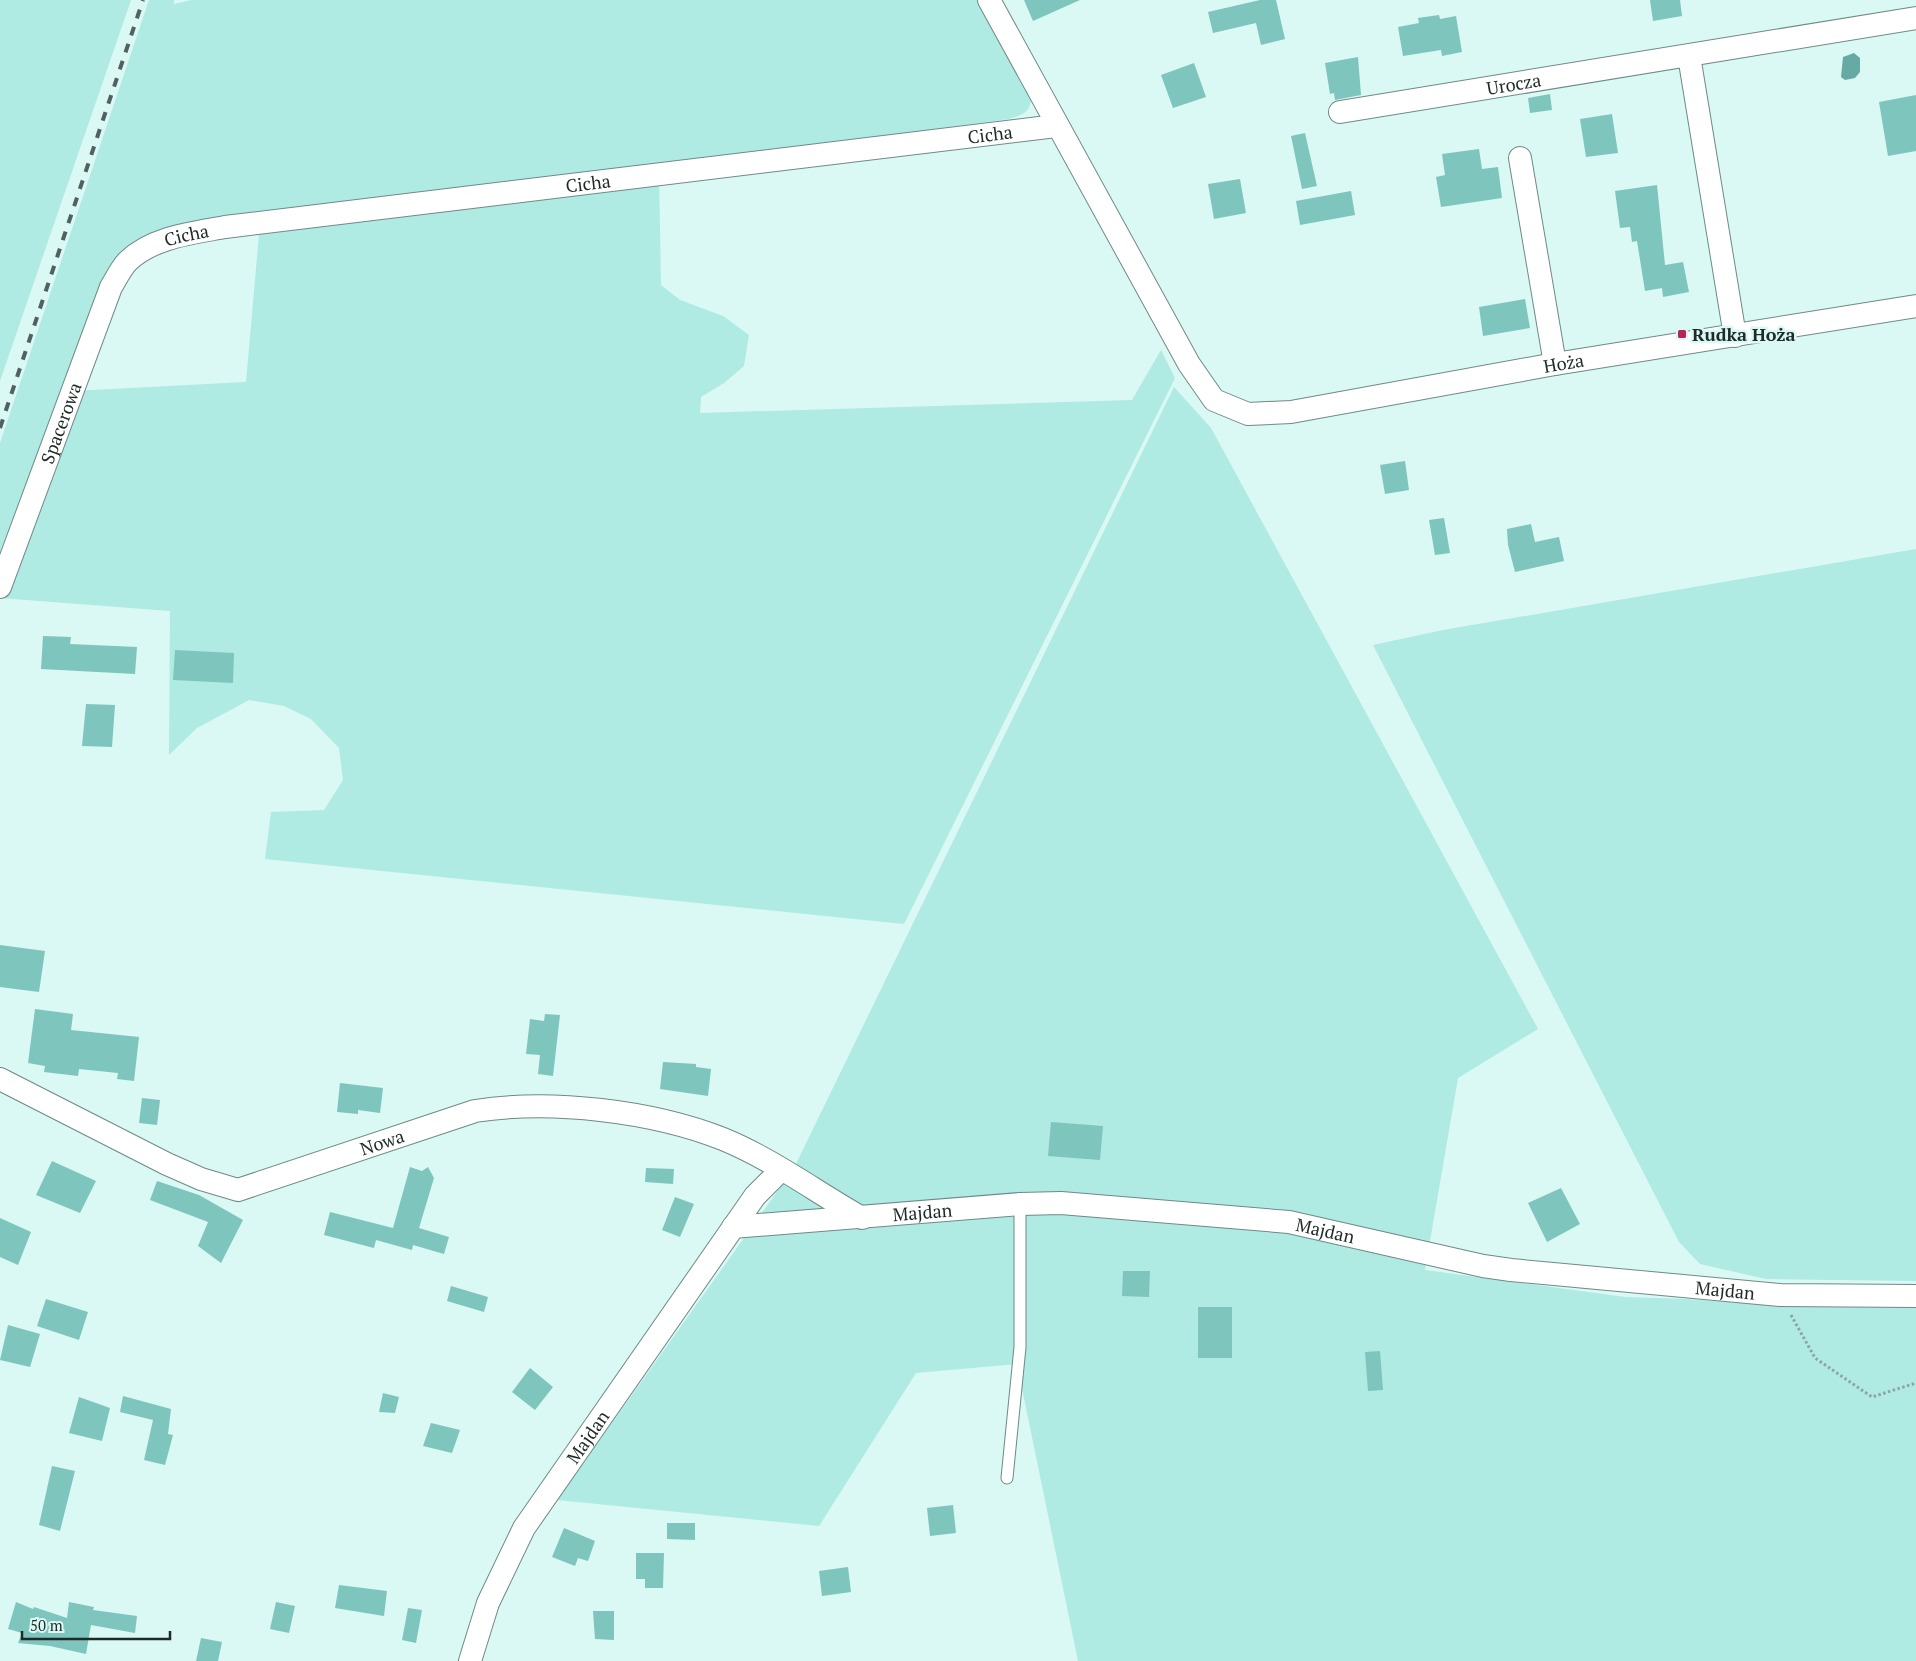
<svg xmlns="http://www.w3.org/2000/svg" width="1916" height="1661" viewBox="0 0 1916 1661" font-family="'PT Serif',serif">
  <style>
    .green { fill: #afeae3 }
    .water { fill: #65aba3 }
    .building { fill: #7ec5bd }
    .lines { fill: none; stroke-linecap: round; stroke-linejoin: round }
    .service-casing { stroke: #6f8a86; stroke-width: 13 }
    .minor-casing { stroke: #6f8a86; stroke-width: 24 }
    .path { stroke: #8da4a1; stroke-width: 3; stroke-dasharray: 2.5 2.5; stroke-linecap: butt }
    .service { stroke: #fff; stroke-width: 11 }
    .minor { stroke: #fff; stroke-width: 22 }
    .rail { stroke: #51615f; stroke-width: 4; stroke-dasharray: 9 9; stroke-linecap: butt }
    .poi-dot { fill: #b52657; stroke: #daf8f4; stroke-width: 2 }
    .labels { text-anchor: middle; dominant-baseline: central; stroke-width: 5; stroke-linejoin: round; paint-order: stroke }
    .street-label { font-size: 18px; fill: #1e2a28; stroke: #daf8f4 }
    .poi-label { font-size: 18px; font-weight: bold; fill: #1e2a28; stroke: #daf8f4; text-anchor: start }
  </style>
  <rect width="100%" height="100%" fill="#daf8f4"/>
  <!-- green -->
  <path class="green" d="M0,0H131L0,381Z
    M149,0H174V4L192,0H985L1031,91C1032,110 1027,114 1009,119L270,221L659,174L661,285L680,300L723,316L749,335L744,366L724,383L701,397L700,413L1132,400L1161,350L1175,378L904,924L265,859L271,812L324,810L343,780L339,748L311,719L284,706L249,700L197,728L169,755L170,611L0,598L72,391L246,382L260,223L128,261L0,559V443Z
    M1174,387L1211,428L1538,1029L1458,1078L1425,1270L1625,1297L1685,1299L1772,1305L1916,1298V1661H1078L1017,1364L916,1373L819,1526L557,1500L794,1168Z
    M1916,549V1281L1766,1279L1700,1264L1679,1242L1373,645L1443,630Z"/>
  <!-- water -->
  <path class="water" d="M1854,53L1860,58V72L1855,78L1845,80L1841,77L1843,57Z"/>
  <!-- building -->
  <path class="building" d="M1024,0H1080L1033,21Z
    M1260,0H1276L1285,39L1261,45L1256,23L1213,33L1208,12Z
    M1650,0H1680L1682,16L1653,21Z
    M1439,15L1440,19L1456,16L1462,52L1442,56L1441,50L1403,56L1398,27L1419,23L1418,18Z
    M1358,57L1361,95L1335,100L1334,93L1330,94L1325,63Z
    M1194,63L1206,97L1173,108L1161,75Z
    M1550,94L1552,110L1530,113L1528,98Z
    M1916,95V151L1888,156L1879,102Z
    M1612,114L1618,153L1586,157L1580,119Z
    M1305,133L1317,186L1302,189L1291,136Z
    M1479,149L1482,169L1498,167L1502,198L1441,207L1436,177L1445,175L1442,154Z
    M1240,179L1246,213L1214,219L1208,184Z
    M1657,185L1665,265L1683,262L1689,292L1663,297L1662,288L1645,291L1637,241L1632,242L1630,227L1620,228L1615,191Z
    M1351,191L1355,215L1300,225L1296,201Z
    M1525,299L1530,328L1483,336L1479,307Z
    M1405,461L1409,490L1385,494L1380,465Z
    M1444,518L1450,553L1435,555L1429,520Z
    M1531,524L1535,542L1559,537L1564,561L1515,572L1508,545L1507,529Z
    M43,636L71,637L70,644L137,647L135,674L41,669Z
    M175,650L234,653L233,683L173,680Z
    M86,704L115,705L112,747L82,746Z
    M0,945L45,951L39,992L0,987Z
    M35,1009L73,1014L71,1030L139,1037L134,1081L117,1079L118,1073L79,1069L78,1076L44,1072L45,1066L28,1063Z
    M545,1014L560,1015L553,1076L538,1074L540,1055L526,1054L530,1019L544,1021Z
    M663,1062L696,1064V1067L711,1069L708,1096L660,1089Z
    M340,1083L383,1088L380,1113L358,1110V1114L337,1112Z
    M142,1098L160,1100L157,1125L139,1123Z
    M1051,1122L1103,1126L1100,1160L1048,1156Z
    M52,1161L96,1181L80,1213L36,1195Z
    M410,1167L422,1171L428,1167L434,1178L419,1228L449,1237L444,1254L413,1245L412,1250L376,1240L374,1248L324,1235L330,1212L393,1228Z
    M646,1168L674,1169L673,1184L645,1182Z
    M157,1181L199,1195L243,1220L221,1263L198,1246L208,1222L150,1200Z
    M1561,1188L1580,1224L1547,1242L1528,1203Z
    M675,1197L694,1204L680,1237L662,1230Z
    M0,1218L31,1232L18,1265L0,1257Z
    M1123,1271H1150L1149,1297L1122,1296Z
    M451,1286L488,1297L484,1312L447,1301Z
    M46,1299L88,1312L79,1340L37,1326Z
    M1198,1307H1232V1358H1198Z
    M8,1325L40,1334L30,1367L0,1360Z
    M1380,1351L1383,1390L1368,1391L1365,1352Z
    M530,1368L553,1387L535,1410L512,1392Z
    M383,1393L399,1397L395,1413L379,1412Z
    M123,1396L171,1409L168,1434L173,1435L165,1465L144,1460L153,1420L120,1412Z
    M79,1397L110,1408L102,1441L69,1433Z
    M431,1423L460,1430L452,1453L423,1446Z
    M52,1466L75,1471L60,1531L39,1525Z
    M953,1505L956,1533L930,1536L927,1508Z
    M667,1523H695V1540L667,1539Z
    M564,1528L595,1541L588,1561L578,1558L575,1566L552,1557Z
    M636,1553H664L663,1588H645V1579H636Z
    M848,1567L851,1592L822,1596L819,1571Z
    M339,1585L387,1591L384,1616L335,1608Z
    M16,1602L33,1609L34,1607L67,1618L69,1602L94,1607L93,1610L137,1616L135,1633L91,1625L86,1654L50,1646L18,1643L22,1633L8,1629Z
    M276,1602L295,1606L289,1633L270,1629Z
    M408,1608L422,1610L416,1643L402,1640Z
    M593,1611H614V1640L595,1639Z
    M201,1638L222,1642L218,1661H196Z"/>
  <g class="lines">
    <!-- service casing -->
    <g class="service-casing">
      <path id="service" d="M1007,1478L1020,1347V1204"/>
    </g>
    <!-- minor casing -->
    <g class="minor-casing">
      <g id="minor">
        <path id="s1" d="M989,0L1189,364L1214,400L1248,414L1291,412L1555,364L1916,306"/>
        <path d="M1689,56L1735,336"/>
        <path id="s2" d="M1340,112L1916,18"/>
        <path d="M1520,158L1555,364"/>
        <path id="s3" d="M0,587L111,287C116,279 121,268 128,261C153,237 193,233 225,227L1056,126"/>
        <path id="s4" d="M0,1079L167,1164L201,1179L238,1190L475,1111C551,1099 652,1111 723,1139C772,1159 816,1192 862,1218"/>
        <path id="s5" d="M733,1227L1020,1204L1061,1203L1289,1222L1483,1266L1511,1270L1780,1295L1916,1296"/>
        <path id="s6" d="M470,1661L488,1603L524,1528L755,1196L781,1170"/>
      </g>
    </g>
    <!-- path -->
    <path class="path" d="M1791,1315L1815,1358L1872,1397L1916,1383"/>
    <!-- service -->
    <use href="#service" class="service"/>
    <!-- minor -->
    <use href="#minor" class="minor"/>
    <!-- rail -->
    <path class="rail" d="M0,428L143,0"/>
  </g>
  <!-- markers -->
  <rect class="poi-dot" x="1677" y="329" width="10" height="10" rx="2.5"/>
  <g class="labels">
    <!-- street labels -->
    <g class="street-label">
      <text stroke="none"><textPath href="#s2" startOffset="176">Urocza</textPath></text>
      <text stroke="none"><textPath href="#s3" startOffset="1226">Cicha</textPath></text>
      <text stroke="none"><textPath href="#s3" startOffset="821">Cicha</textPath></text>
      <text stroke="none"><textPath href="#s3" startOffset="416">Cicha</textPath></text>
      <text stroke="none"><textPath href="#s1" startOffset="816">Hoża</textPath></text>
      <text stroke="none"><textPath href="#s3" startOffset="175">Spacerowa</textPath></text>
      <text stroke="none"><textPath href="#s4" startOffset="415">Nowa</textPath></text>
      <text stroke="none"><textPath href="#s5" startOffset="190">Majdan</textPath></text>
      <text stroke="none"><textPath href="#s5" startOffset="595">Majdan</textPath></text>
      <text stroke="none"><textPath href="#s5" startOffset="1000">Majdan</textPath></text>
      <text stroke="none"><textPath href="#s6" startOffset="255">Majdan</textPath></text>
    </g>
    <!-- poi labels -->
    <g class="poi-label">
      <text x="1692" y="334">Rudka Hoża</text>
    </g>
  </g>
  <!-- scale -->
  <path d="M22 1631v8h148v-8" fill="none" stroke="#1e2a28" stroke-width="2.5"/>
  <text x="30" y="1631" font-size="15" fill="#1e2a28" stroke="#daf8f4" stroke-width="4" paint-order="stroke">50 m</text>
</svg>
